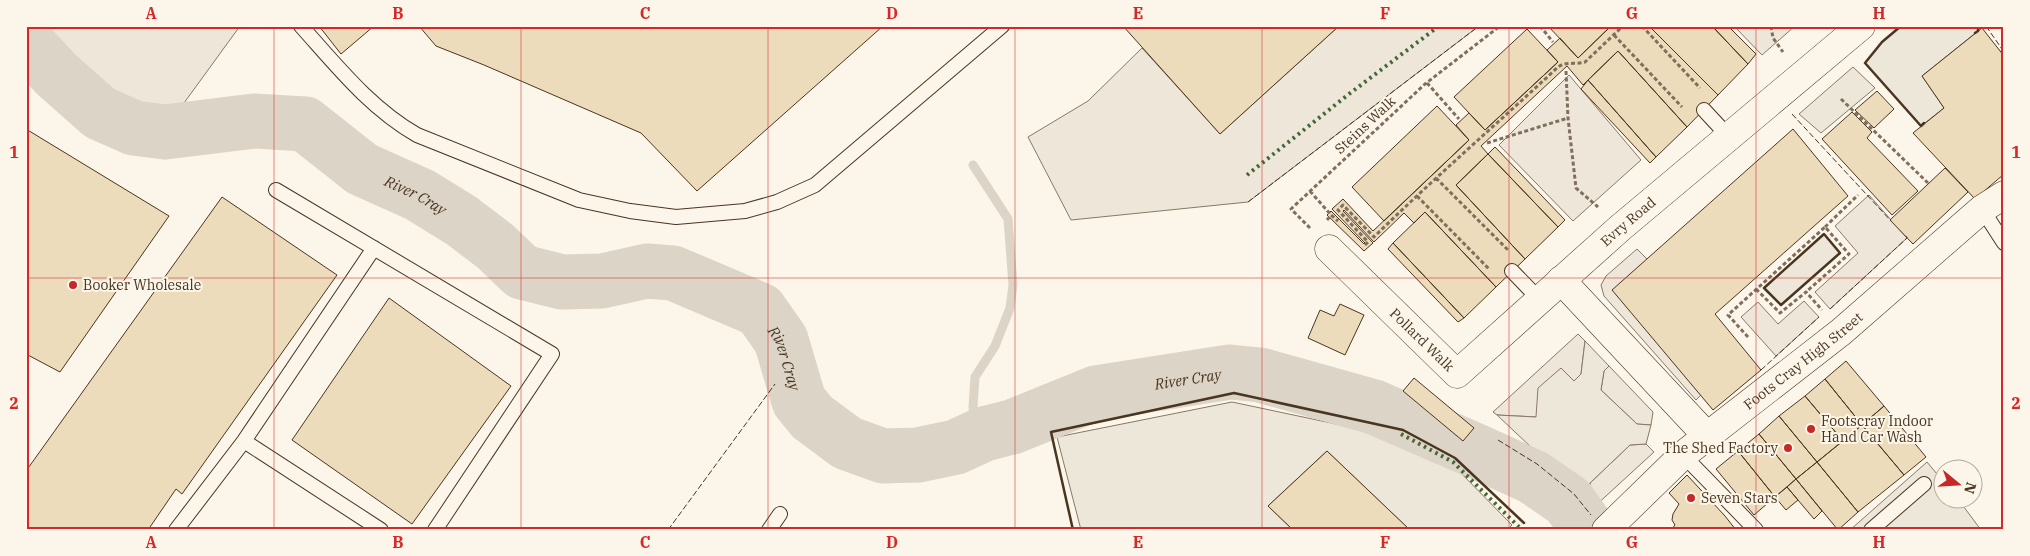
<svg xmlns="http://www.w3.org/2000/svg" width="2030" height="556" viewBox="0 0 2030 556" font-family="'IBM Plex Serif',serif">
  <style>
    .green { fill: #ede6d9; stroke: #887966 }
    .parking { fill: #ede7d9; stroke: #887966 }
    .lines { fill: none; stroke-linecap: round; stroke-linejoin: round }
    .stream { stroke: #dcd4c6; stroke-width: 9 }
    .river { stroke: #dcd4c6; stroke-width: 55 }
    .building { fill: #ecdcbc; stroke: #4a3520 }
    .lane-casing { stroke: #4a3520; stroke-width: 16 }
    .street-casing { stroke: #4a3520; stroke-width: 29 }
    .primary-casing { stroke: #4a3520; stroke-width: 29 }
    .path { stroke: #7f6f5c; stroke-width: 3; stroke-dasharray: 4 2.5; stroke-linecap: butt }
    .lane { stroke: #fbf6e9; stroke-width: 14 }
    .street { stroke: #fbf6e9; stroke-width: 28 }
    .primary { stroke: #fbf6e9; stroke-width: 28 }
    .hedge { stroke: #436837; stroke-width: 4; stroke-dasharray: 2.5 4; stroke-linecap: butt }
    .fence { stroke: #4a3520; stroke-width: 1; stroke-dasharray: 6 2.5; stroke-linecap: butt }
    .wall { stroke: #4a3520; stroke-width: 2.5 }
    .grid { fill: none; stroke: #d62828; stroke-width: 1; stroke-opacity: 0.55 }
    .poi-dot { fill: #c62828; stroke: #fbf6e9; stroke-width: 2 }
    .labels { text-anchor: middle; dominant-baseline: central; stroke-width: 4; stroke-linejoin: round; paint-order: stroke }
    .street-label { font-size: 14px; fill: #4a3520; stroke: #fbf6e9 }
    .poi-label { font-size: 14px; fill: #4a3520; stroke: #fbf6e9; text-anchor: start }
    .water-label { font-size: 15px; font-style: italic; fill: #4a3520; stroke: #fbf6e9 }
    .neatline { fill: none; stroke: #d62828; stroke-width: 2 }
    .grid-label { font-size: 16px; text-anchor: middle; font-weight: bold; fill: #d62828 }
  </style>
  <rect width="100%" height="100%" fill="#fbf6e9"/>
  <!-- green -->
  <path class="green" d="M44,26H240L176,114L127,109L86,81Z
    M1339,26H1479L1248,202L1071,220L1028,137L1088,101L1142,48L1220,134Z
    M1734,26H1795L1762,55Z
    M1569,75L1641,160L1573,221L1499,145Z
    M1869,195L1907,238L1830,309L1815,292L1858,253L1835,226Z
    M1824,234L1840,253L1781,305L1764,288Z
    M1637,249L1647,259L1701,395L1696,400L1604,296L1601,285L1606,276Z
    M1804,301L1819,317L1776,356L1741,317L1758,302L1778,324Z
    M1578,334L1585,341L1581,374L1574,381L1561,368L1537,417L1497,415L1493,412Z
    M1609,366L1653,412L1651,425L1637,424L1601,390L1604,371Z
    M1646,444L1654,452L1594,507L1587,500L1590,483L1630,445Z"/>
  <!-- parking -->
  <path class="parking" d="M1901,26H1978V31L1922,76L1944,108L1921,126L1865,63L1882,42Z
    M1853,67L1875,88L1821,133L1799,114Z
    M1585,341L1609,366L1604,371L1601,390L1637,424L1651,425L1646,444L1630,445L1590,483L1587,500L1497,415L1536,417L1538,388L1561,368L1574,381L1581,374Z
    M1232,402L1402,438L1452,464L1512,525L1507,530H1410L1327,451L1268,506L1293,530H1081L1057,437Z
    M1927,462L1942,480V498L1958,499L1981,530H1850Z"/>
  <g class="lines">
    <!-- stream -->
    <path class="stream" d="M973,165L1008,219L1013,285L1010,308L995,346L975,377L973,407L975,422L984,434"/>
    <!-- river -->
    <path class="river" id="s1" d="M26,42L57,75L100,113L134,128L165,132L254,121L305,124L362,169L420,195L462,221L496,247L522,272L562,282L602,281L647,271L673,273L760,310L781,340L799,401L812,417L847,443L883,456L918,455L956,447L984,434L1012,427L1096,393L1230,372L1260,375L1374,407L1476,451L1533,477L1568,501L1589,530"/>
  </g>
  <!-- building -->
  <path class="building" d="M319,26H374L341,54Z
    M419,26H883L697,191L641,133L484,65L436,46Z
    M1123,26H1339L1220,134Z
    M1548,26H1611L1578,58Z
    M1611,26H1649L1718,95L1687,127L1618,51L1583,85L1567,66L1481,146L1488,154L1456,185L1525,259L1496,287L1425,212L1414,223L1404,213L1374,242L1344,210L1343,211L1373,243L1364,251L1327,215L1331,211L1364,244L1365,243L1332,209L1343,199L1373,231L1469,140L1456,125L1469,113L1485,130L1558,62L1547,50L1560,38L1578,58Z
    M1649,26H1712L1748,64L1718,95Z
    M1712,26H1728L1756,54L1748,64Z
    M1982,28L2004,56V174L1975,199L1913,133L1944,108L1922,76Z
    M1527,29L1558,62L1485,130L1454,97Z
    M1618,51L1687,127L1656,157L1588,80Z
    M1588,80L1656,157L1650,163L1581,89Z
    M1877,91L1894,109L1874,128L1855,110Z
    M1437,106L1469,140L1384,221L1352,187Z
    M1852,112L1872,132L1867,138L1918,191L1892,215L1822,139Z
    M26,129L169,216L60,372L26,354Z
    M1793,129L1848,196L1715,314L1761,370L1713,410L1612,290Z
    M1495,147L1565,220L1558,227L1488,154Z
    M1488,154L1558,227L1525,259L1456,185Z
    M1945,168L1968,192L1913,244L1890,220Z
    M222,197L337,275L182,494L176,489L148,530H26V471Z
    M1425,212L1496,287L1464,318L1393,243Z
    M1393,243L1464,318L1458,322L1388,249Z
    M389,298L511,386L412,524L292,440Z
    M1340,304L1364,315L1345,355L1308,338L1320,310L1334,316Z
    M1846,361L1884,406L1862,425L1825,379Z
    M1414,378L1474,428L1463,441L1403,391Z
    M1825,379L1862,425L1843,441L1805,396Z
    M1805,396L1843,441L1817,462L1779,416Z
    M1884,406L1926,457L1904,475L1862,425Z
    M1779,416L1817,462L1796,479L1759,434Z
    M1862,425L1904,475L1858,512L1817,462Z
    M1759,434L1796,479L1775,497L1738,451Z
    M1327,451L1410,530H1293L1268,506Z
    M1738,451L1775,497L1754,515L1716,469Z
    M1817,462L1858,512L1838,530L1796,479Z
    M1687,475L1725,516L1736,530H1671L1675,525L1672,520L1673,514L1679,504L1669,493Z
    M1796,479L1822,511L1814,519L1787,487Z
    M1787,487L1798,500L1786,510L1775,497Z"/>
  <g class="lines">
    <!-- lane casing -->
    <g class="lane-casing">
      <path id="lane" d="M301,26C337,66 370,108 417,135L579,200L630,211L676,217L745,211L777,202L815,185L1002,26
        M1704,110L1729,137
        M276,190L552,354L435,530
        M1982,209L2004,243
        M1512,271L1539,299
        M244,441L374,248
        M1683,455L1756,530
        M176,530L244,441L381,530
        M769,530L780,514
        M1871,530L1924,484"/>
    </g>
    <!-- street casing -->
    <g class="street-casing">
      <g id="street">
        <path id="s2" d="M1329,249L1457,374L1620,228L1861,26"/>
        <path d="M1561,280L1708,437"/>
      </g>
    </g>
    <!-- primary casing -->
    <g class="primary-casing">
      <g id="primary">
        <path id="s3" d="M1606,530L1683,455L1841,332L1982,209L2004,195"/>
      </g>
    </g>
    <!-- path -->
    <path class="path" d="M1540,26L1553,42
      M1642,26L1700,88
      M1771,26L1773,38L1783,52
      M1614,35L1682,107
      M1566,71L1568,118L1576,188L1598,207
      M1427,83L1459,119
      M1841,99L1928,183
      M1487,143L1568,118
      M1436,178L1508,250
      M1310,191L1331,215
      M1417,196L1489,269
      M1327,220L1331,215L1338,221
      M1825,227L1858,195
      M1310,228L1291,209L1425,84L1500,26
      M1365,245L1368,242L1338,210L1343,205L1374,237C1434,178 1497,124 1558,67C1566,61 1576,65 1585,62L1623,26
      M1756,289L1780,313L1806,292L1822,310
      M1748,337L1728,315L1825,227L1849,254L1806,292"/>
    <!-- lane -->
    <use href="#lane" class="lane"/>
    <!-- street -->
    <use href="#street" class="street"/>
    <!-- primary -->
    <use href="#primary" class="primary"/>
    <!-- hedge -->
    <path class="hedge" d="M1247,175L1349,94L1439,26
      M1401,434L1453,462L1519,527"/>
    <!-- fence -->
    <path class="fence" d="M1986,26L2004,52
      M1792,114L1892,222
      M1248,202L1479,26
      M1830,309L1907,238L1906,236
      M1761,370L1819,317
      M1498,440L1537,464L1574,494L1591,515
      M668,530L775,384"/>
    <!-- wall -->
    <path class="wall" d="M1901,26L1882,42L1865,63L1921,126L1924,123
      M1975,33L1978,31V26
      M1824,234L1840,253L1781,305L1764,288Z
      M1073,530L1051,432L1234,393L1403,430L1455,458L1524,523"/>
  </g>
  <!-- grid -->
  <path class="grid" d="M274,26V530M521,26V530M768,26V530M1015,26V530M1262,26V530M1509,26V530M1756,26V530M26,278H2004"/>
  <!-- markers -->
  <g class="poi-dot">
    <circle cx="73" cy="285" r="5"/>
    <circle cx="1811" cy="429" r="5"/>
    <circle cx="1788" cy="448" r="5"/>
    <circle cx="1691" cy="498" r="5"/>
  </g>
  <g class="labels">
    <!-- street labels -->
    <g class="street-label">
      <text transform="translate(1365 125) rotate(-43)">Steins Walk</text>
      <text stroke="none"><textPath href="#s2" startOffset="408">Evry Road</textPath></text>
      <text stroke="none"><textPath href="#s2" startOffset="130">Pollard Walk</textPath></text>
      <text stroke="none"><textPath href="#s3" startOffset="260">Foots Cray High Street</textPath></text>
    </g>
    <!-- poi labels -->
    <g class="poi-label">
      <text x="83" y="285">Booker Wholesale</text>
      <text x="1821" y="421">Footscray Indoor<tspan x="1821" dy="16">Hand Car Wash</tspan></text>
      <text x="1778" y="448" text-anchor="end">The Shed Factory</text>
      <text x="1701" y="498">Seven Stars</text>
    </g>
    <!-- water labels -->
    <g class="water-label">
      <text stroke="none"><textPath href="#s1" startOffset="444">River Cray</textPath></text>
      <text stroke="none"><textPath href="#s1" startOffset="879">River Cray</textPath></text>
      <text stroke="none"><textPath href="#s1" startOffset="1344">River Cray</textPath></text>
    </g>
  </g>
  <!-- border -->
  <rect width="2030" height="556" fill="none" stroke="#fbf6e9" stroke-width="55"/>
  <!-- north arrow -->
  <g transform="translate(1958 484) rotate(108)"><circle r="24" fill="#fbf6e9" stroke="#b4a999"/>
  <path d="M0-4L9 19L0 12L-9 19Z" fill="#c62828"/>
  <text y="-8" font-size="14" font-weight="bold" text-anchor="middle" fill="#4a3520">N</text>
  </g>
  <rect x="28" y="28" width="1974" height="500" class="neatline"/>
  <g class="grid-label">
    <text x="151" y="19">A</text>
    <text x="398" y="19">B</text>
    <text x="645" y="19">C</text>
    <text x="892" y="19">D</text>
    <text x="1138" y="19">E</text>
    <text x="1385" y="19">F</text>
    <text x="1632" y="19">G</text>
    <text x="1879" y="19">H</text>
    <text x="14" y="158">1</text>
    <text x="2016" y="158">1</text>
    <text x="14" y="409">2</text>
    <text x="2016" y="409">2</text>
    <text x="151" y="548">A</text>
    <text x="398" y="548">B</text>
    <text x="645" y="548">C</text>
    <text x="892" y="548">D</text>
    <text x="1138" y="548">E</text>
    <text x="1385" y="548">F</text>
    <text x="1632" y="548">G</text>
    <text x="1879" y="548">H</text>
  </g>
</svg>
